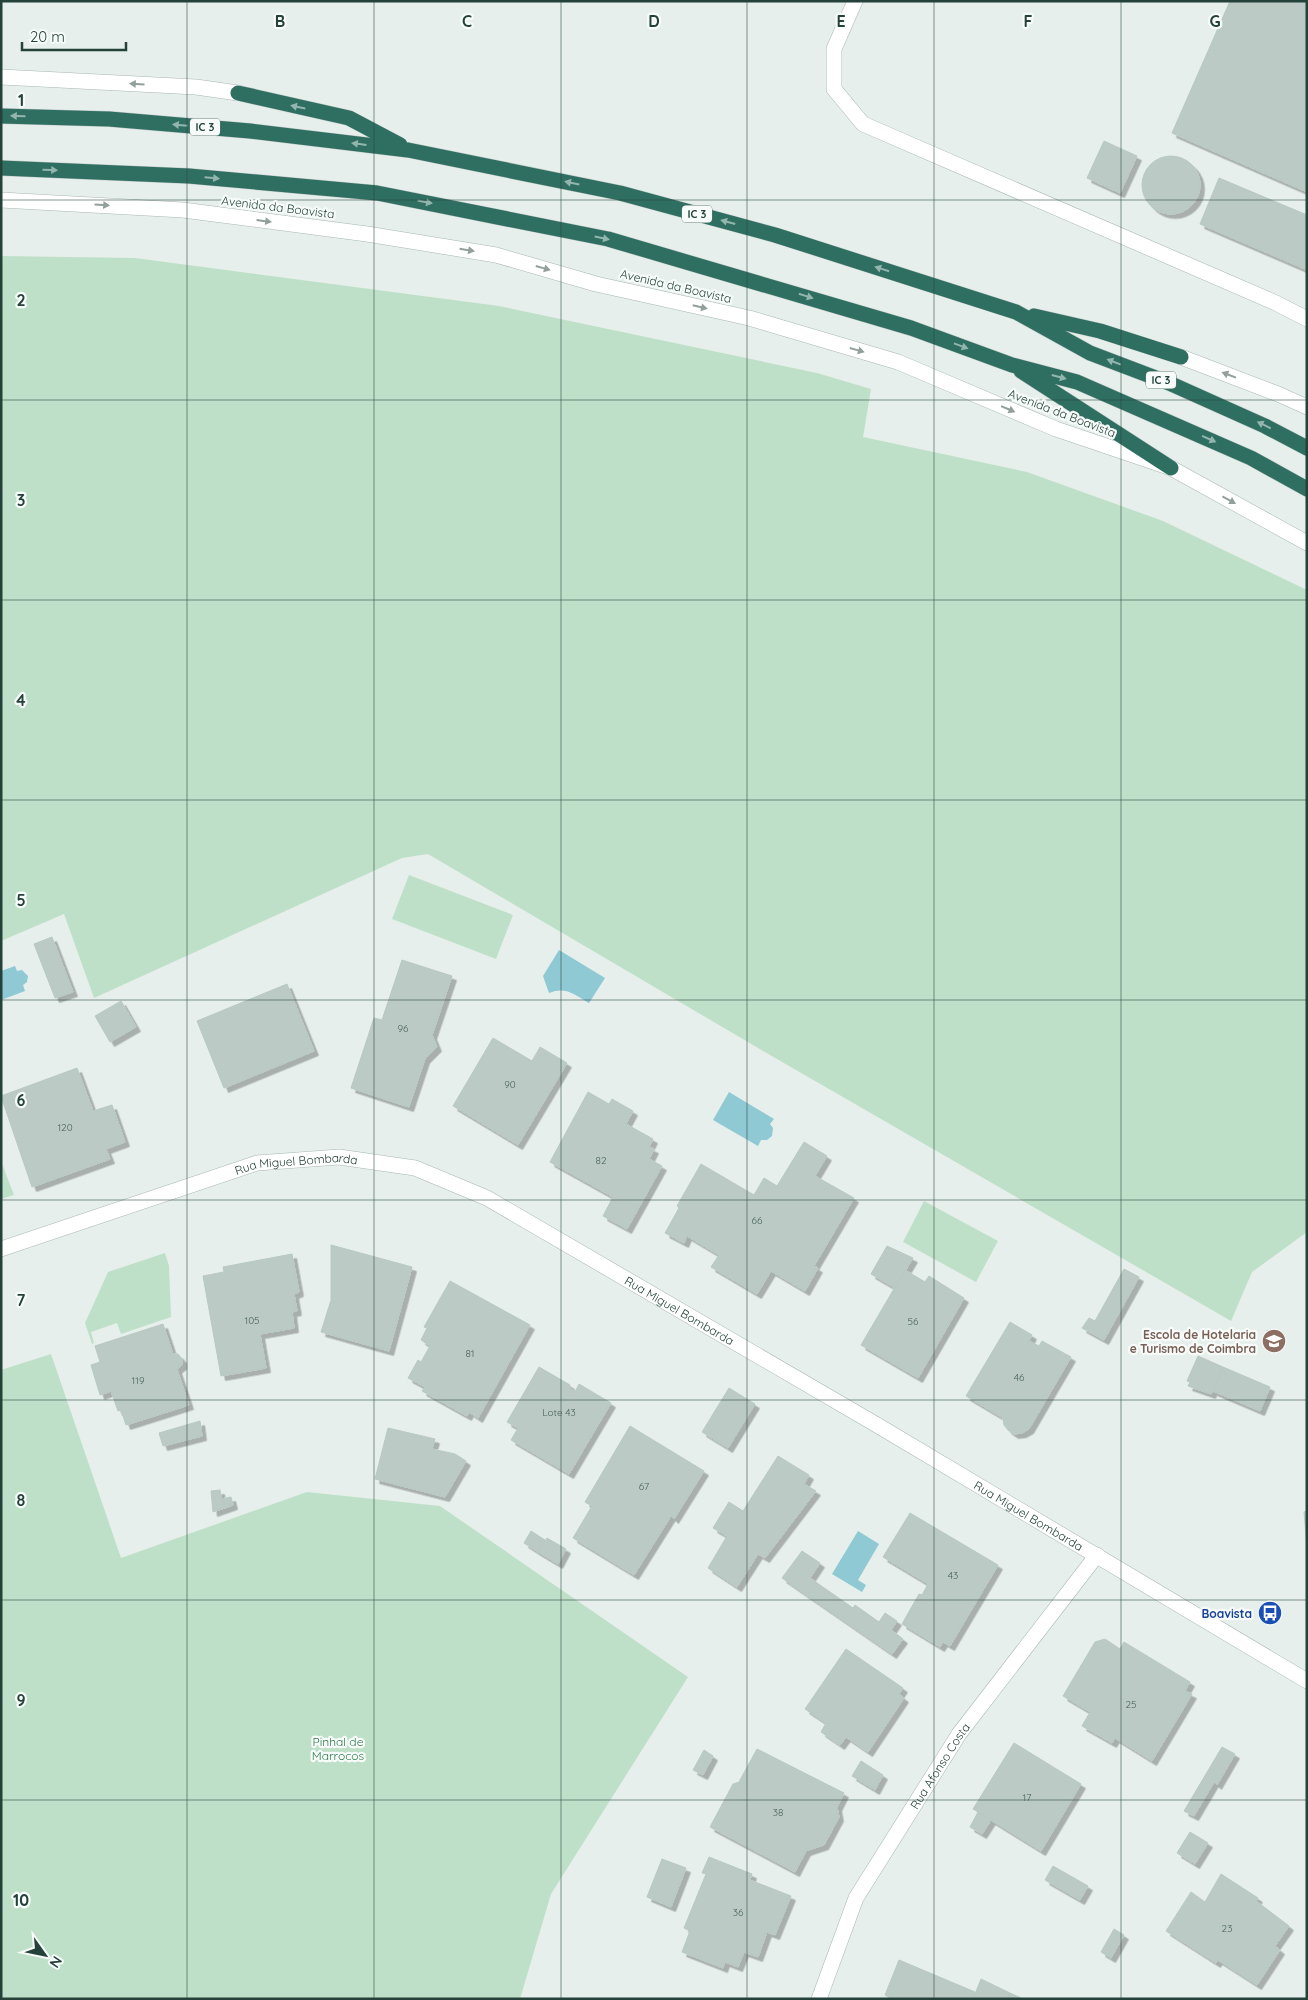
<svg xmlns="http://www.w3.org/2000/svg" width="1308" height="2000" viewBox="0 0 1308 2000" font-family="Quicksand,sans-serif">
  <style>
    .green { fill: #bfe0c8 }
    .water { fill: #8ec9d4 }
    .building { fill: #bbcac4; stroke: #b8c9c2; filter: url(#shadow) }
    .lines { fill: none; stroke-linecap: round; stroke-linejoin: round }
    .minor-casing { stroke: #a8b8b2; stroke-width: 16 }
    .highway-casing { stroke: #c2cac8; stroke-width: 16 }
    .minor { stroke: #fff; stroke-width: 15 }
    .highway { stroke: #2f6f62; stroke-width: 15 }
    .oneway { fill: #92a09c }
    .oneway2 { fill: #93b5ae }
    .grid { fill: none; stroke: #24423a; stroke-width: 1; stroke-opacity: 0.55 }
    .labels { text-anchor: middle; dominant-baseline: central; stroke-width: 4.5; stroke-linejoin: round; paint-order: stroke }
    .number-label { font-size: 10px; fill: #4a645c }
    .shield { fill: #f7fbf9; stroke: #637a73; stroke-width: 1 }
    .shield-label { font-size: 11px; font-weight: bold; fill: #24423a }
    .street-label { font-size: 12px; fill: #24423a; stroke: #f7fbf9 }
    .education-label { font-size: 12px; font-weight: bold; fill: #785e54; stroke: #f7fbf9; text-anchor: end }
    .transit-label { font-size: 12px; font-weight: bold; fill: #164399; stroke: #f7fbf9; text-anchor: end }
    .park-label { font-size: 12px; fill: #2d7a4b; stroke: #f7fbf9 }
    .grid-label { font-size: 16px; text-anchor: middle; font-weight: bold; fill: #24423a; stroke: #f7fbf9; stroke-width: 4.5; stroke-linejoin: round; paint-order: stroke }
  </style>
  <defs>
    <filter id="shadow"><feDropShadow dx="4.5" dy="4.5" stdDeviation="0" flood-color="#0004"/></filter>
  </defs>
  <rect width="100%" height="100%" fill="#e6efeb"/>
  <!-- green -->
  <path class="green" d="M1,256L135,258L499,306L817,373L871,389L863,437L1027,472L1163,521L1307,590V1232L1252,1272L1231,1321L770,1055L428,854L402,858L94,998L64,914L1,941Z
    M409,875L513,915L496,959L392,919Z
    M1,1161L14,1195L1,1199Z
    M924,1201L998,1241L976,1282L903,1242Z
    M165,1253L169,1266L171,1317L121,1334L117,1323L91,1332L94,1343L92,1344L85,1323L108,1272Z
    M51,1354L121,1558L307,1492L440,1506L688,1677L551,1894L520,1999H1V1370Z"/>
  <!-- water -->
  <path class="water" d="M559,950L605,978L589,1003C575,995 566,986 549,993L543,976Z
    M15,966L17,971L22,970L28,976L27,982L23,985L25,991L1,1000V971Z
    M729,1092L774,1119L770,1124L773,1128L772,1136L767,1140H761L758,1146L713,1120Z
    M858,1531L879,1544L858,1580L866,1585L862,1592L832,1574Z"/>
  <!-- building -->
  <path class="building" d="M1230,1H1307V192L1172,133Z
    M1104,141L1137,156L1120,193L1087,178Z
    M1142 185a29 29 0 1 1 58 0a29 29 0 1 1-58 0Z
    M1219,178L1307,215V270L1200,224Z
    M52,937L73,992L55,998L34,944Z
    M402,960L452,976L432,1035L437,1047L425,1059L409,1107L351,1088L374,1018L382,1020Z
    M287,984L314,1051L224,1088L197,1021Z
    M121,1001L136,1027L110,1042L95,1016Z
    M493,1038L532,1061L540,1047L567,1063L518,1145L453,1106Z
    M77,1068L93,1111L112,1105L125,1142L106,1149L110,1159L32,1187L1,1096Z
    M588,1092L609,1104L612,1099L633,1111L626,1124L653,1139L649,1147L654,1149L649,1159L662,1166L627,1229L603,1216L613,1197L550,1162Z
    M804,1142L827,1156L815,1176L854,1198L814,1266L818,1268L805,1291L771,1271L757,1294L711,1267L719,1255L687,1236L684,1243L665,1233L679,1208L677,1206L701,1164L754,1195L764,1178L777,1186Z
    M331,1245L412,1267L389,1351L321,1332L331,1300Z
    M887,1246L913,1258L895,1288L871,1274Z
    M292,1254L299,1292L294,1294L297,1311L292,1312L294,1328L260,1334L266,1368L221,1376L203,1276L224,1272L223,1267Z
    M1124,1269L1139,1277L1104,1340L1082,1328L1089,1318L1095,1321Z
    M905,1270L925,1282L929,1276L964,1298L918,1378L861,1345Z
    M450,1281L530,1325L478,1418L469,1412L467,1416L422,1391L425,1387L408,1378L418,1360L421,1362L430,1346L421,1340L427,1328L424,1327Z
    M1010,1322L1032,1335L1029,1341L1039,1346L1042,1341L1071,1357L1029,1429L1022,1433L1014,1434L1008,1430L1004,1425L1003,1418L966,1396Z
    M163,1324L173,1354H178L182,1359V1365L177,1369L189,1405L126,1425L121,1410L118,1411L111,1391L100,1395L91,1365L100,1362L95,1346Z
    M1198,1356L1223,1367L1211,1394L1188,1386L1190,1382L1187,1381Z
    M539,1367L570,1385L569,1388L575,1392L579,1384L611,1403L569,1474L511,1440L518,1428L507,1422Z
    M1223,1367L1270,1387L1260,1411L1213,1391Z
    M729,1388L755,1404L728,1448L702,1432Z
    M200,1421L202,1436L163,1446L159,1433Z
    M630,1426L704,1471L674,1519L671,1516L634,1575L573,1538L592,1506L585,1502Z
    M388,1428L435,1439L432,1449L455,1454L466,1461L445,1497L375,1479Z
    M778,1456L809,1475L804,1484L816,1491L765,1558L758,1554L737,1587L708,1568L727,1536L713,1528L729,1502L743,1511Z
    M220,1490L221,1499L231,1497L233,1505L213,1512L211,1491Z
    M1307,1511V1546L1304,1512Z
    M910,1513L998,1565L950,1646L943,1642L940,1647L902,1624L919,1594L922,1595L928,1584L883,1557Z
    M531,1531L545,1540L538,1552L524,1543Z
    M547,1538L566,1549L558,1564L538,1552Z
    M802,1551L820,1563L810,1578L853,1608L855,1605L879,1622L885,1613L897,1621L891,1630L903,1639L892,1654L782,1578Z
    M1105,1639L1120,1649L1124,1642L1190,1682L1185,1691L1192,1694L1152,1761L1115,1738L1112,1743L1082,1726L1090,1712L1063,1696L1095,1642Z
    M846,1649L903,1688L899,1694L904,1698L868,1752L846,1737L840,1745L821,1732L826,1723L805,1709Z
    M1014,1743L1081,1784L1041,1851L973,1809Z
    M1222,1747L1235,1754L1217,1785L1214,1782L1194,1816L1184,1811Z
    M757,1749L844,1793L837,1807L839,1817L824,1845L806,1851L795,1872L710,1827L733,1784L739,1782Z
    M704,1750L713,1756L703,1775L693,1770Z
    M861,1761L883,1775L875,1790L852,1776Z
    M978,1812L991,1820L982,1834L970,1827Z
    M1190,1832L1208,1843L1195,1864L1177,1853Z
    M709,1857L752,1874L750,1880L791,1896L775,1935L767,1932L758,1957L744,1952L738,1967L725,1962L723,1968L682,1952L690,1931L684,1928L706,1874L702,1873Z
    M662,1859L686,1868L671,1907L647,1897Z
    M1053,1866L1088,1886L1080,1900L1045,1880Z
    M1221,1874L1258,1898L1256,1901L1289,1926L1275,1946L1280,1950L1257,1985L1218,1960L1216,1963L1166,1931L1191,1892L1205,1902Z
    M1114,1929L1124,1935L1111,1958L1101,1952Z
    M899,1960L975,1992L973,1999H892L885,1995Z
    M981,1979L1010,1993L1008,1999H973Z
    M1010,1993L1021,1998V1999H1008Z"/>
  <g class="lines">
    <!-- minor casing -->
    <g class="minor-casing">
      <g id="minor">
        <path d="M855,1L834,49V89L863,124L1276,303L1307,319"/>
        <path d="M1,77L196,87L238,93"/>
        <path d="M1,200L183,210L367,234L496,255L596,284L749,318L898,362L1056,429L1171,468L1307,543"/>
        <path d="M1181,357L1278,394L1307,407"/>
        <path id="s1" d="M1,1249L257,1163L339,1157L415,1168L487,1198L877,1425L1307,1681"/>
        <path id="s2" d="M819,1999L856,1898L959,1734L1097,1555"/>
      </g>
    </g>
    <!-- highway casing -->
    <g class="highway-casing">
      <path id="highway" d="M238,93L349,118L400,145
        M1,116L109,119L250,131L408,150L620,193L775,235L1016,312L1090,353L1169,383L1265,426L1307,448
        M1,168L189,176L377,193L608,239L911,328L1012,365L1077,382L1251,458L1307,489
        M1034,316L1100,331L1181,357
        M1021,371L1171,468"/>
    </g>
    <!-- minor -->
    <use href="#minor" class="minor"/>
    <!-- highway -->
    <use href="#highway" class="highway"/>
  </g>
  <!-- one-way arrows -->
  <defs><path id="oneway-solid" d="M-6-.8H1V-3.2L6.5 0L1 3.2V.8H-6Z" transform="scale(1.25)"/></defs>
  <g class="oneway">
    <use href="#oneway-solid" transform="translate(137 84) rotate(-177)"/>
    <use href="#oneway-solid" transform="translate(102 205) rotate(4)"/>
    <use href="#oneway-solid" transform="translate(264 221) rotate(7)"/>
    <use href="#oneway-solid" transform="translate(467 250) rotate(9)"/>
    <use href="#oneway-solid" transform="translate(543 268) rotate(16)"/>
    <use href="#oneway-solid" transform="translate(700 307) rotate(13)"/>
    <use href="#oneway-solid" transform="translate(857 350) rotate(16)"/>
    <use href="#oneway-solid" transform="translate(1229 375) rotate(-159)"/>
    <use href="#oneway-solid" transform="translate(1008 409) rotate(23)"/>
    <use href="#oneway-solid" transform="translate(1229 500) rotate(29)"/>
  </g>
  <g class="oneway2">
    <use href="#oneway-solid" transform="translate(298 107) rotate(-168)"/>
    <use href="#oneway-solid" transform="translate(18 116) rotate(-178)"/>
    <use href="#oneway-solid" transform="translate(180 125) rotate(-175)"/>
    <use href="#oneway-solid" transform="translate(359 144) rotate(-173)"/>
    <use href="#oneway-solid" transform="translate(50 170) rotate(2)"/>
    <use href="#oneway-solid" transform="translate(212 178) rotate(5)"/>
    <use href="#oneway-solid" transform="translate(572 183) rotate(-168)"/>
    <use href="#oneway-solid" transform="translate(425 202) rotate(11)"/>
    <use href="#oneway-solid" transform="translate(728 222) rotate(-165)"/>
    <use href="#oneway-solid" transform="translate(602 238) rotate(12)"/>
    <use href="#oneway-solid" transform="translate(882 269) rotate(-162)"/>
    <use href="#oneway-solid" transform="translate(806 296) rotate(17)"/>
    <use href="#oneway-solid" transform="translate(961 346) rotate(20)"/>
    <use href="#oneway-solid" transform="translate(1114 362) rotate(-159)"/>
    <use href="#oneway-solid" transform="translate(1059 377) rotate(15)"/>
    <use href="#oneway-solid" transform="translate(1264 425) rotate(-154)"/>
    <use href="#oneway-solid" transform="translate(1209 439) rotate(24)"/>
  </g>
  <!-- grid -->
  <path class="grid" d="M187,1V1999M374,1V1999M561,1V1999M747,1V1999M934,1V1999M1121,1V1999M1,200H1307M1,400H1307M1,600H1307M1,800H1307M1,1000H1307M1,1200H1307M1,1400H1307M1,1600H1307M1,1800H1307"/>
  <!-- icons -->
  <defs>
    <g id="school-disc" transform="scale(1.25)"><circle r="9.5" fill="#8d6e63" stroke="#f7fbf9"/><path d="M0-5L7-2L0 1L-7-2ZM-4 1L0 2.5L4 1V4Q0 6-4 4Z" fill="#fff"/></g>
    <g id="bus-disc" transform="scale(1.25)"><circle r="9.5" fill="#1a4fb4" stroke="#f7fbf9"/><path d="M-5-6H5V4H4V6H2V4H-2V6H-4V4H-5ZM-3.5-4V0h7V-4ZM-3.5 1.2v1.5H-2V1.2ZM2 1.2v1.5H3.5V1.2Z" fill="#fff"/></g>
  </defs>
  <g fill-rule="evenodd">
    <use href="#school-disc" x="1274" y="1341"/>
    <use href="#bus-disc" x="1270" y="1613"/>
  </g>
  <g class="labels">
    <!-- number labels -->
    <g class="number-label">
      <text x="403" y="1028">96</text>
      <text x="510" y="1084">90</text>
      <text x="65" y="1127">120</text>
      <text x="601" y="1160">82</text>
      <text x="757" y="1220">66</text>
      <text x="252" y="1320">105</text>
      <text x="913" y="1321">56</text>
      <text x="470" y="1353">81</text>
      <text x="1019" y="1377">46</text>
      <text x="138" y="1380">119</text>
      <text x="559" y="1412">Lote 43</text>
      <text x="644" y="1486">67</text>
      <text x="953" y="1575">43</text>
      <text x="1131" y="1704">25</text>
      <text x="1027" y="1797">17</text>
      <text x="778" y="1812">38</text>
      <text x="738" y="1912">36</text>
      <text x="1227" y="1928">23</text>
    </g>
    <!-- shield labels -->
    <g class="shield">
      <rect x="190" y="118.5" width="30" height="17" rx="4"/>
      <rect x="682" y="205.5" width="30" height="17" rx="4"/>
      <rect x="1146" y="371.5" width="30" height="17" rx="4"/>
    </g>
    <g class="shield-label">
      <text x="205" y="127">IC 3</text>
      <text x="697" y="214">IC 3</text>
      <text x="1161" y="380">IC 3</text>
    </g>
    <!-- street labels -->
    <g class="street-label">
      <text transform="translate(278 207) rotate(7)">Avenida da Boavista</text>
      <text transform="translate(676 286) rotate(13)">Avenida da Boavista</text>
      <text transform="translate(1062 413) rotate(21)">Avenida da Boavista</text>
      <text stroke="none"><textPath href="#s1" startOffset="309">Rua Miguel Bombarda</textPath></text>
      <text stroke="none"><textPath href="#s1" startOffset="730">Rua Miguel Bombarda</textPath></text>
      <text stroke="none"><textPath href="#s1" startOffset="1135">Rua Miguel Bombarda</textPath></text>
      <text stroke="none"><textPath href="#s2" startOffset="264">Rua Afonso Costa</textPath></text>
    </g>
    <!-- education labels -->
    <g class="education-label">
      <text x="1256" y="1334">Escola de Hotelaria<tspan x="1256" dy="14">e Turismo de Coimbra</tspan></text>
    </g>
    <!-- transit labels -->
    <g class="transit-label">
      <text x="1252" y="1613">Boavista</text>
    </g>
    <!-- park labels -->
    <g class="park-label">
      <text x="338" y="1741">Pinhal de<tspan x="338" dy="14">Marrocos</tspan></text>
    </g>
  </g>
  <g class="grid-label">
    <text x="280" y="27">B</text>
    <text x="467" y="27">C</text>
    <text x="654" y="27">D</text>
    <text x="841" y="27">E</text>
    <text x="1028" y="27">F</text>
    <text x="1215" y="27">G</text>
    <text x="21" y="106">1</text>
    <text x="21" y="306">2</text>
    <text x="21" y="506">3</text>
    <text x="21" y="706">4</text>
    <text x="21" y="906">5</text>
    <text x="21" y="1106">6</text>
    <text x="21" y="1306">7</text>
    <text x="21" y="1506">8</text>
    <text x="21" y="1706">9</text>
    <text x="21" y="1906">10</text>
  </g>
  <!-- border -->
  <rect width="1308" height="2000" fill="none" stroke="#24423a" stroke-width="5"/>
  <!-- north arrow -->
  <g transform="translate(45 1955) rotate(123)" stroke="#f7fbf9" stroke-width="4" paint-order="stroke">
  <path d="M0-4L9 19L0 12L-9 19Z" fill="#24423a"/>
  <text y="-8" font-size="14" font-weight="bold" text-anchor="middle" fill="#24423a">N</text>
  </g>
  <!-- scale -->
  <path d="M22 42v8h104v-8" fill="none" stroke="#24423a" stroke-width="2.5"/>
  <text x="30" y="42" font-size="15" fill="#24423a" stroke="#f7fbf9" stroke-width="4" paint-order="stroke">20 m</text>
</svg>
